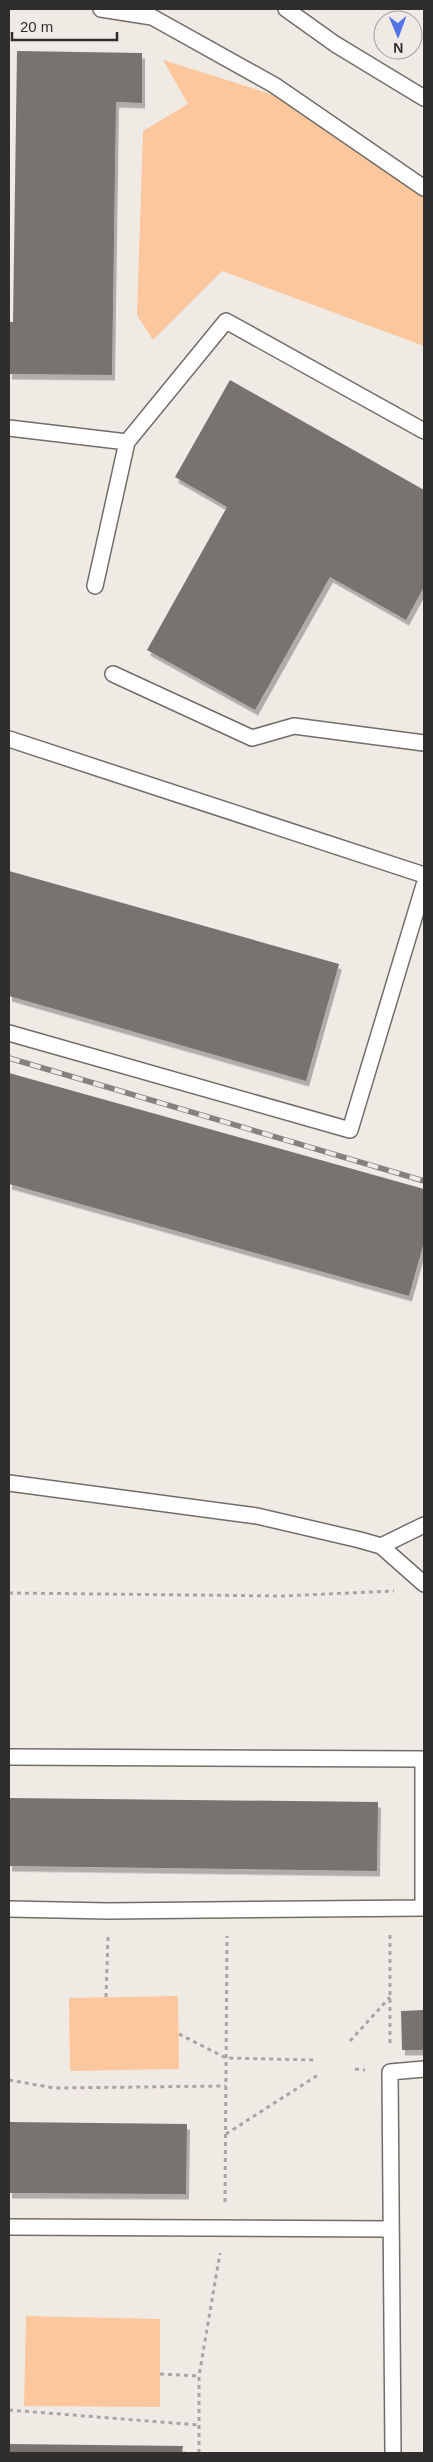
<svg xmlns="http://www.w3.org/2000/svg" width="433" height="2462" viewBox="0 0 433 2462" font-family="Helvetica,sans-serif">
  <style>
    .green { fill: #fcc79d }
    .building { fill: #78736f; filter: url(#shadow) }
    .lines { fill: none; stroke-linecap: round; stroke-linejoin: round }
    .service-casing { stroke: #726d68; stroke-width: 18 }
    .path { stroke: #aaa5a1; stroke-width: 3; stroke-dasharray: 4 4; stroke-linecap: butt }
    .service { stroke: #fff; stroke-width: 15 }
    .rail-casing { stroke: #85817e; stroke-width: 5.5 }
    .rail { stroke: #f0eae5; stroke-width: 4; stroke-dasharray: 11; stroke-linecap: butt }
  </style>
  <defs>
    <filter id="shadow"><feDropShadow dx="3" dy="5.5" stdDeviation="0" flood-color="#0004"/></filter>
  </defs>
  <rect width="100%" height="100%" fill="#f0eae5"/>
  <!-- green -->
  <path class="green" d="M163,60L293,101L424,186V346L222,271L153,340L137,315L143,131L188,104Z
    M178,1996L179,2069L70,2071L69,1998Z
    M26,2316L160,2319V2407L24,2406Z"/>
  <!-- building -->
  <path class="building" d="M17,51L142,53V103L116,102L112,375L9,374V322H13Z
    M230,380L424,490V587L406,620L330,577L255,710L147,650L227,507L175,477Z
    M9,871L339,964L306,1081L9,996Z
    M9,1073L424,1189V1242L409,1296L9,1184Z
    M9,1798L378,1802L377,1871L9,1866Z
    M424,2010V2050H402L401,2011Z
    M9,2122L187,2124L186,2194L9,2193Z
    M9,2444L183,2446L182,2453H9Z"/>
  <g class="lines">
    <!-- service casing -->
    <g class="service-casing">
      <path id="service" d="M101,9L152,17L274,85L424,188
        M286,9L335,44L424,98
        M9,428L127,442L226,321L424,431
        M95,586L127,442
        M113,674L252,738L294,726L424,743
        M9,739L424,875
        M9,1033L350,1130L424,885
        M9,1483L257,1516L360,1540L381,1546L424,1584
        M381,1546L424,1525
        M9,1757L424,1759
        M9,1909L108,1911L423,1908V1760
        M9,2227L390,2229
        M393,2453L390,2072L424,2069"/>
    </g>
    <!-- path -->
    <path class="path" d="M9,1593L282,1596L394,1591
      M390,1935V2046
      M106,1997L108,1937
      M179,2034L226,2058L317,2060
      M350,2041L390,1997
      M355,2069L365,2070
      M9,2080L54,2088L226,2086
      M226,2134L318,2075
      M225,2202L227,1936
      M160,2374L199,2376
      M9,2410L199,2425
      M199,2453V2376L220,2253"/>
    <!-- service -->
    <use href="#service" class="service"/>
    <!-- rail casing -->
    <g class="rail-casing">
      <path id="rail" d="M9,1058L424,1181"/>
    </g>
    <!-- rail -->
    <use href="#rail" class="rail"/>
  </g>
  <!-- border -->
  <rect width="433" height="2462" fill="none" stroke="#302e2c" stroke-width="20"/>
  <!-- north arrow -->
  <g transform="translate(398 35) rotate(179)"><circle r="24" fill="#f0eae5" stroke="#a39f9b"/>
  <path d="M0-4L9 19L0 12L-9 19Z" fill="#5274e8"/>
  <text y="-8" font-size="14" font-weight="bold" text-anchor="middle" fill="#302e2c">N</text>
  </g>
  <!-- scale -->
  <path d="M12 32v8h105v-8" fill="none" stroke="#302e2c" stroke-width="2.5"/>
  <text x="20" y="32" font-size="15" fill="#302e2c" stroke="#f0eae5" stroke-width="4" paint-order="stroke">20 m</text>
</svg>
